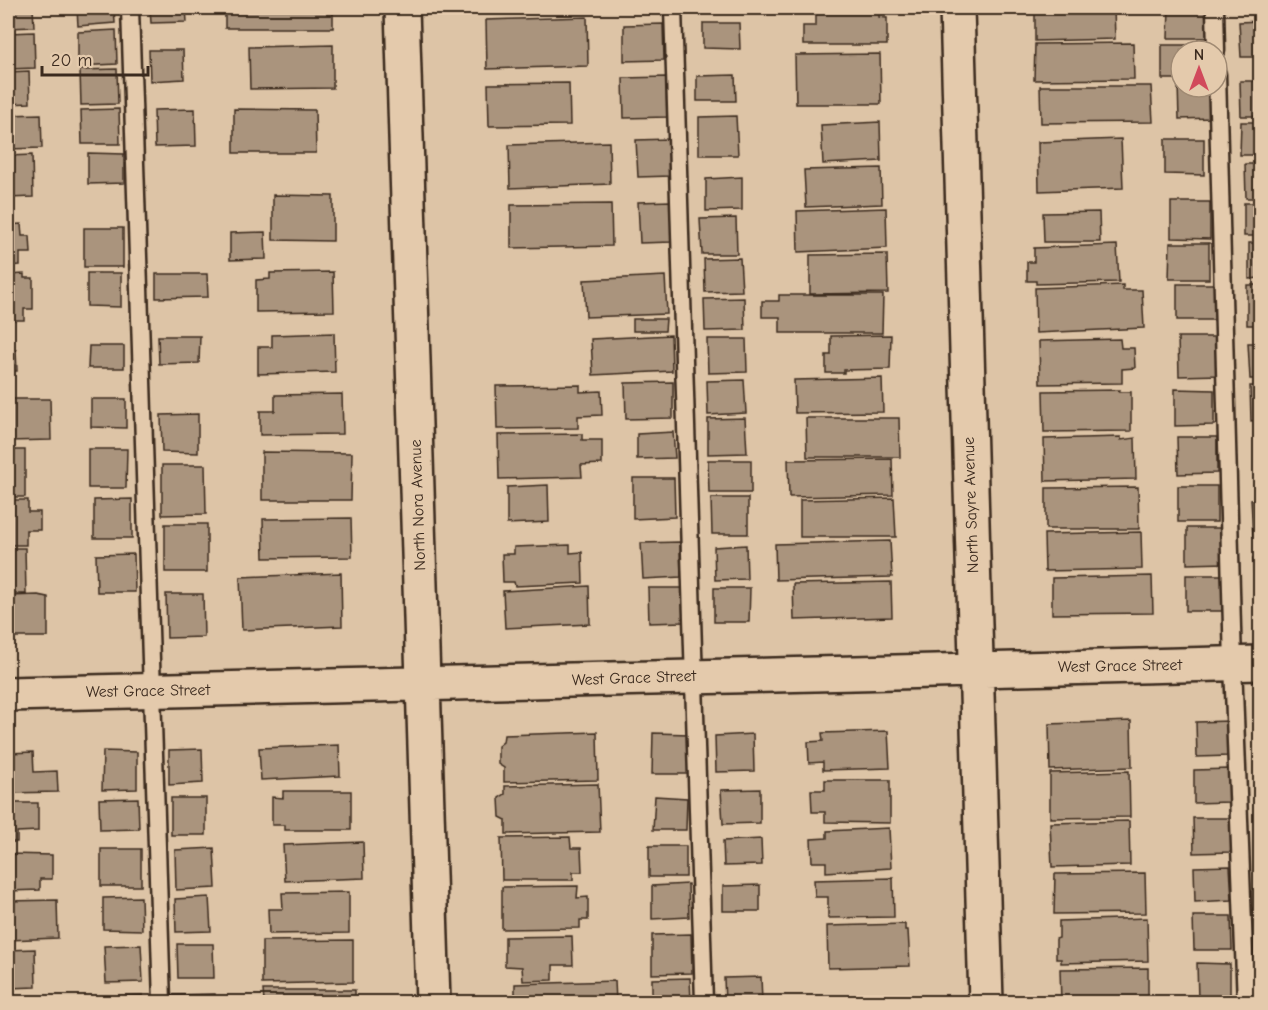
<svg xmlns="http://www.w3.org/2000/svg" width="1268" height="1010" viewBox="0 0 1268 1010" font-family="'Comic Neue',sans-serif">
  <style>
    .building { fill: #aa947d; stroke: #3b2a1e; stroke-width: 1.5 }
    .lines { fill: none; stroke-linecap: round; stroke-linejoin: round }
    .service-casing { stroke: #3b2a1e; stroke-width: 21 }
    .minor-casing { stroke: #3b2a1e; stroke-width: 38 }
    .service { stroke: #e4caac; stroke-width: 16 }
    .minor { stroke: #e4caac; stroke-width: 33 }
    .labels { text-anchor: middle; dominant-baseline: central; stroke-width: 6; stroke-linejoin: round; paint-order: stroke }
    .street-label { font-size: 16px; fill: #3b2a1e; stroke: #e4caac }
  </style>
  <rect width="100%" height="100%" fill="#ddc4a6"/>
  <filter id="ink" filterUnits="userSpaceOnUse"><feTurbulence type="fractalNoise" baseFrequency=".0167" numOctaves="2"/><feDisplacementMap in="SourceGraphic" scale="12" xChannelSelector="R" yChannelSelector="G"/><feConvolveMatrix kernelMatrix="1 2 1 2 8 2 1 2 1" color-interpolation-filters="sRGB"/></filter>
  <g filter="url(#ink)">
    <!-- building -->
    <path class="building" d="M8,8H33L34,27L8,28Z
      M77,8H114L115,23L78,26Z
      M150,8H186L187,22L151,23Z
      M225,8H333V28H225Z
      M487,8H556V10L487,12Z
      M816,8H879V17L887,18V45H803V26H816Z
      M1035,8H1114L1115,39L1035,41Z
      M1169,8H1208L1207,38H1168Z
      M587,17L588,66L487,69L486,20Z
      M1260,21V57H1241L1239,22Z
      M703,23H739L740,49L703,48Z
      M663,24L664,60L624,61V25Z
      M116,30L117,64L78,66V32Z
      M34,32L35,68L8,69V33Z
      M1133,43L1134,79L1034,80L1035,44Z
      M333,45V88L250,89L249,47Z
      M1162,45H1210V51H1181V79H1162Z
      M149,50H183L184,79L150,81Z
      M880,54L881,104H796L795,55Z
      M117,69L118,104L81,105L80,70Z
      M29,71L30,103L8,104V72Z
      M735,75L736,101H697V76Z
      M666,77L667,117L624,118L623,78Z
      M1240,81H1260V116H1241Z
      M569,83L570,125L489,126L488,84Z
      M1178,84H1181V87H1210L1213,118L1179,119Z
      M1040,86H1151L1153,122L1041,123Z
      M119,109L120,144H82L81,110Z
      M195,109L196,146L155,147L154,110Z
      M234,109L315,110L316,153H234Z
      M41,114L42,148L8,149V115Z
      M736,116L738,155H699V117Z
      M880,122L881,161L823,164L821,125Z
      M1241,122H1260V155H1240Z
      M669,139L671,176L638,177L636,140Z
      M1121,139L1123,188L1039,191L1038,142Z
      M1165,139H1204V175L1165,174Z
      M609,142L610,184L510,188L509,145Z
      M88,153L124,154V183L88,184Z
      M32,155L33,197L8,198V156Z
      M1245,164H1260V198H1246Z
      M881,168L882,204L806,207L804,170Z
      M742,177V210L706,211V179Z
      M273,195L333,196V241L273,240Z
      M671,201L672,242L640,243L638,202Z
      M1171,202H1210V239L1171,238Z
      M1244,203H1260V236H1244Z
      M611,204L612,246L511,248V205Z
      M886,208L887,248L798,252L797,211Z
      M1099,212L1100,242H1044L1043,213Z
      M736,218L737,254H702L700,219Z
      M21,224L22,236H30L31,253H20V265L8,266V225Z
      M84,228H123V267H84Z
      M265,232L266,259L230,260V233Z
      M1170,243H1209V279H1169Z
      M1249,243H1260V278L1249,279Z
      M1117,245L1119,282L1036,284V281H1027V262H1034V248Z
      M887,254L888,293L810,294V255Z
      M740,258L742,291L705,292L704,259Z
      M333,272L334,311L256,312V280L270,279V273Z
      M87,273H121V307L87,306Z
      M24,274V278H33V309H24V320H8V275Z
      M156,274H207L208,297L156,298Z
      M665,276L667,314L586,317L584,280Z
      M1177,284H1216V320H1177Z
      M1123,285V290H1142L1144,328L1036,333L1035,288Z
      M1247,285H1260V325H1247Z
      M779,295H883L882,333H780V317H762V301H779Z
      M744,298L745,330L705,331L704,299Z
      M633,319H666L665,331H633Z
      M334,333L335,372L258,374V347H272V335Z
      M671,335L672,371L593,375L591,339Z
      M891,335L890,369L844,370V373H826V355H831V336Z
      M158,336H200L199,363L159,364Z
      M1178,337H1219L1220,375L1179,376Z
      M707,339H746L747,372L708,373Z
      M1120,339L1121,348H1134L1135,368L1122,369V383L1040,384L1039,341Z
      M1248,343H1260V379H1250Z
      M89,346H124V368H88Z
      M16,350L17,371H8V351Z
      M882,378L883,412L795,413L794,380Z
      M744,380L746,413L708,415L707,381Z
      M673,382V418L626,419L625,383Z
      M580,385V392L601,391L602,415L578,416V428L497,429L496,386Z
      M1250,386H1260V420L1251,421Z
      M1175,389L1214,390V425L1175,426Z
      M1120,390L1119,392H1131V431L1044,432L1043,391Z
      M342,394L343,434L260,435V411H275V395Z
      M8,399H50L51,440L8,441Z
      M91,399H126V428L91,427Z
      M198,414V453L162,452L161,415Z
      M745,418L747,453L708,454V419Z
      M806,418H899L900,457H807Z
      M673,432L675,458L637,459V434Z
      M582,434V440H602V464L581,465L582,477L499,479L498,435Z
      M1121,437V440L1135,438L1136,479L1045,481L1044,439Z
      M1177,437H1217V473L1178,474Z
      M88,449H127L126,488H88Z
      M8,450H25V497H8Z
      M262,452L352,453L351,500H262Z
      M892,459L893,495L789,497L788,460Z
      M708,460H751V493H709Z
      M162,465H205L206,514L162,515Z
      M633,478H674L675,517L633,519Z
      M548,485L549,522L507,524V487Z
      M1178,486H1217V522H1178Z
      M1138,487L1139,529H1046V488Z
      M711,498H748V534H712Z
      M894,498L896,537H800V500Z
      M132,499V538H94V500Z
      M1251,499H1260V536H1253Z
      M8,500H28V512H40V530H26V545H8Z
      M351,518L352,557L264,558L263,519Z
      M165,524H207V572H165Z
      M1187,528H1226V563L1187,564Z
      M1141,532L1142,569L1045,571L1044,534Z
      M890,541L892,577L776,580L775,544Z
      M680,542L681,577L643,579L641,543Z
      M570,545V553L582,552L583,583L515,586L514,582H503L502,554H514V547Z
      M746,545L747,579L715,580L714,547Z
      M8,548H25L26,594H8Z
      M134,554L135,592H97L96,555Z
      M1253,558H1260V603H1255Z
      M341,573L342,626L242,630L240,577Z
      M1186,575H1226L1225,611H1186Z
      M1152,576L1153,613L1052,614V578Z
      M891,582L892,617L794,620L793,584Z
      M589,586L590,624L505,628L503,591Z
      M648,588H682L683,622L649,623Z
      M714,588H750L749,622H714Z
      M166,594H203L204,637L167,638Z
      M38,595L48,597V637H8V596Z
      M1131,721L1132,767L1050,770L1049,724Z
      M1229,721V756L1197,757L1196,722Z
      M888,731L890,768L823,770V762L809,763L808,742L823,741L822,733Z
      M597,732L598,780L504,782V768L498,764V746L503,742L504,735Z
      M653,733L689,734L688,774H652Z
      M753,734L754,771L716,772L715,736Z
      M339,745L340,776L261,780L259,748Z
      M202,749L203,783L169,785V750Z
      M103,751L137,752V789L102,790Z
      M33,752L34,772L57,771L58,792L8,793V753Z
      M1230,769V802L1194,803V770Z
      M1129,771L1130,817L1050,818V773Z
      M825,780H890V823L825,822V812H812L811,790H825Z
      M598,784L600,832L506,834V820L500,817L499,798L505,794V786Z
      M760,789V823L723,824L721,790Z
      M283,791H351V830H285V825H272V797L283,798Z
      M655,796L687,798L686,830H653Z
      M138,798L139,829L100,830L99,799Z
      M171,798H206V835H171Z
      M8,803H38V831L17,832V842H8Z
      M1193,818H1231V852L1194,853Z
      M1129,821L1130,865L1052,867L1050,823Z
      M889,828L891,868L826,872V862H812L811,839L827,838V831Z
      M570,837L571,848H581L582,872H573V880H502L501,838Z
      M761,839L762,865L724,866L723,841Z
      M363,842L364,878L285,881L283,845Z
      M649,846H686V877H649Z
      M214,848L216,888L176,890L175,850Z
      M101,849H141V886H101Z
      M8,854L52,855V879H40V890L8,891Z
      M1230,866L1232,900L1195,902L1194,867Z
      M1145,873L1146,913L1054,914L1055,874Z
      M893,878L894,917L828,918V897H815L814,880Z
      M688,884L689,917L652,919V886Z
      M760,885V911H723V886Z
      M578,886L577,898L588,897V920H580V928L502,929V887Z
      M349,892V933L269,934L268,909H283L282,893Z
      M141,897L142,930L103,929V898Z
      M209,897L211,931L176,932L175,899Z
      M57,900L58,938L8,940V901Z
      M1193,916H1231L1232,950H1194Z
      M1147,918L1148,961L1061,963V959H1056V939L1059,938V921Z
      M905,924V930H908L910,966L828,968L827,926Z
      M691,934L692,973L652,974V935Z
      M572,936L573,965H553V980L523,981L522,967L505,966V937Z
      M353,940V982L262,984V941Z
      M177,944H213L214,978H178Z
      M141,945L143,982L106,983L104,946Z
      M35,949L36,987L8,988V950Z
      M1197,963L1230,964V999H1198Z
      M1148,968V1002H1061L1060,969Z
      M761,977L762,1002H725L724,978Z
      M690,978L691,1002H652V979Z
      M615,981L616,1002H515V984Z
      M263,990H355V1002H264Z
      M215,994L216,1002H172V995Z
      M143,995L144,1002H109V996Z"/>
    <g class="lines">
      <!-- service casing -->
      <g class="service-casing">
        <path id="service" d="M130,8L162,1002
          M673,8L704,1002
          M1215,8L1216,51
          M1217,74L1233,664L1246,1002"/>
      </g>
      <!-- minor casing -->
      <g class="minor-casing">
        <path id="minor" d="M402,8L433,1002
          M957,8L986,1002
          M8,694L1260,663"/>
      </g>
      <!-- service -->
      <use href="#service" class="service"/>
      <!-- minor -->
      <use href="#minor" class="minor"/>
    </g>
  </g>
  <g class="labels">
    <!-- street labels -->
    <g class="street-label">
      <text transform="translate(418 505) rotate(-92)">North Nora Avenue</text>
      <text transform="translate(971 505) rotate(-92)">North Sayre Avenue</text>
      <text transform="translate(1120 666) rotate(-1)">West Grace Street</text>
      <text transform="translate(634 678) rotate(-2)">West Grace Street</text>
      <text transform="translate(148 691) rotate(-1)">West Grace Street</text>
    </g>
  </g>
  <!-- margin -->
  <rect width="1268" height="1010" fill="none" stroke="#e4caac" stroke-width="30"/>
  <rect x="15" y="15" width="1238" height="980" fill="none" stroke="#3b2a1e" stroke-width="2" filter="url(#ink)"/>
  <!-- north arrow -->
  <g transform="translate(1199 69)"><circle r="28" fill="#e4caac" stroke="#a08a73" stroke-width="1.5"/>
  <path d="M0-4.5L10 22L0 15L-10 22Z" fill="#d1495b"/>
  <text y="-9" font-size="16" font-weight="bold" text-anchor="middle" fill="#3b2a1e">N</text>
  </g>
  <!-- scale -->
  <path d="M42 66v9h106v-9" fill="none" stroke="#3b2a1e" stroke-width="3"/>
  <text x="51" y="66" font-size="18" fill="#3b2a1e" stroke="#e4caac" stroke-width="4.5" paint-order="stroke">20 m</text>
</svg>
